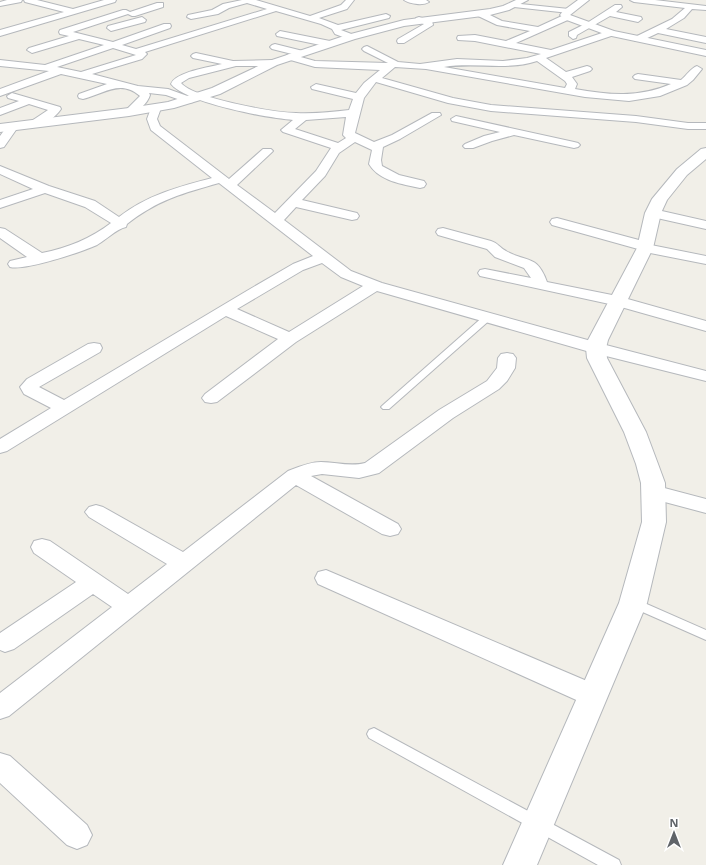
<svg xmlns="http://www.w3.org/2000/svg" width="706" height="865" viewBox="0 0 706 865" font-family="'Open Sans',sans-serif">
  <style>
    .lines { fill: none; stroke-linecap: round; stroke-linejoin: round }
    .service-casing { stroke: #b5b8bc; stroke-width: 2 }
    .minor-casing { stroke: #b5b8bc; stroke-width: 2 }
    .tertiary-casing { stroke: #b5b8bc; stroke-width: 2 }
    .service { fill: #fff; fill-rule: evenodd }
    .minor { fill: #fff; fill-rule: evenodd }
    .tertiary { fill: #fff; fill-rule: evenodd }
  </style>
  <rect width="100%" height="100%" fill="#f1efe8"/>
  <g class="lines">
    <!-- service casing -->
    <g class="service-casing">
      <path id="service" d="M488,314L492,317L491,319L389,409H383L381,407L383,405L485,315Z
        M633,598L706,630V640L629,606L627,603L629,600Z
        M374,728L619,860L621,865H598L369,738L367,734L369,730Z"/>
    </g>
    <!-- minor casing -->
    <g class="minor-casing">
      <path id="minor" d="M7,0H22L21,2L0,6V2Z
        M24,0H37L73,9L104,0H116L115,2L0,36V30L64,12L25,2Z
        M242,0H256L310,16L341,5L346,0H354L347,9L319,18L338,25L386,14L390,16L389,18L341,30L354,35L355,37L354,39H348L335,34L332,29L321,24L276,11L145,52L147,54L142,59L92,74L138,86L168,89L193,98L194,100L193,102L189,103L166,95L149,93L150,95C148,103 137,113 129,115L124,112L140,96C120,79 104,94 83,99L79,98L78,96L79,94L107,84L61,74L0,96V89L49,71L0,66V60L45,65L104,45L79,39L32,53L27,50L29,48L69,36L60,34L59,32L60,30L123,10H126L130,12L157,3H163V7L135,16H132L128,14L73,32L113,42L164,24H170L171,26L170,28L122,45L136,49L267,9L247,3L229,8L218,14L191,19L187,17L188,15L212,10L223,4ZM113,48L136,55L81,72L57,67Z
        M404,0H426L429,2C423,6 410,4 404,0Z
        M630,0H655L706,6V10L692,9L684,18L666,29L706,37V43L658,33L641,41H635L634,39L635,37L672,19L685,8L634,2Z
        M511,3L569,9L573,11L569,13L514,7L510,5Z
        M615,5H621L622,7L616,12L641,17L642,19L638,22L610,16L577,35L576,38L573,39L569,36V32L587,23Z
        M476,11H482L502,21L538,27L564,15H570L571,17L570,19L516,43L551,50L608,31H614L615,33L614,35L546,58L566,72L587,66L590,67L592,69L590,71L572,77L577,84L575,89C609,95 638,98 671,84L635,79L633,77L635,75L638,74L681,80C686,76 691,68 697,66L702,69L693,80L687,85L660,96L629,101L585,97L426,69L395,67L382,78L453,98L491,105L636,116L688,123H706V129H688L636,122L491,111L448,103L376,82L364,98L355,133L374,142L392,135L432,113H440L441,115L400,139L383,147L381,160L382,166L399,175L424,181L426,184L424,187L420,188C402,184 379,181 369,164L372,150L355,142L339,153L325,176L302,200L357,213L359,216L357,219L352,220L296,207L284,220L351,271L382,283L602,344L706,371V381L590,352L377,291L296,342L217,402L211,403L205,402L202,398L205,394L278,339L226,316L7,451L0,453V439L51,408L24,394L20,387L27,379L88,344L94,343L100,344L102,348L100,352L39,387L64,400L245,292L293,264L313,256L219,183C184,193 157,200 127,224L126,227C116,229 106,240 97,245C81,252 25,271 10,267L8,264L10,261L27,257L0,238V228L5,229L42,253C67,248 90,239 111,223L85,207L45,193L0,208V200L33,189L0,174V166L49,186L95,201L119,217C147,195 178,187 212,178L151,130L147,119L151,108L156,105L161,108L157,119L160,126L229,179L263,149H271L273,151L271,153L237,185L275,213L316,171L331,148L283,132L281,130L293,120C268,118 186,103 171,84C175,72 210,67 222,64L193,58L191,56L193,54L196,53L233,61L273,60L278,63L273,66H236L189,78L181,83C193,98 275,113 296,113C314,114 331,112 349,110L353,99L312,89L311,87L316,84L356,93L364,83L380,70L315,67L287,59L285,57L287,55L290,54L315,61L388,63L364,51L362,49L364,47L367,46L398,62L420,64L457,59L503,61L527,58L541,54L475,41L458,40L457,38L458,36L475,35L506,41L530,31L497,25L476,15ZM537,61L565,81L567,84L565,88L444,67C475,62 507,71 537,61ZM346,117L343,135L346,138L338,143L295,129L306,120ZM322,263L341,277L363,286L289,332L237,309L303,270Z
        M142,17L146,20L145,22L111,31L107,28L108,26Z
        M419,17L432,21L433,25L404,43H398L397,41L398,39L424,24L415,20L416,18Z
        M280,31L330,41L334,44L330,47L277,36L276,34Z
        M275,44L303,51L305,53L300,56L272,49L270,47L272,45Z
        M12,93L60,107L61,109C56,117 40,129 30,126L28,124L30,122L48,110L29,104L0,115V108L19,101L8,98L7,96Z
        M456,116L574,142L578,143L580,145L578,147L574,148L514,135L492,141L473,148H465L463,146L465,144L484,136L500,132L452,121L451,119Z
        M12,124L18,127L4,147L0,148V136L8,125Z
        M653,209L706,221V229L648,216L646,213L648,210Z
        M557,218L650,243L651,245L706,256V264L640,251L638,249L552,225L550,222L552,219Z
        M443,228L491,241C498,243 500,248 506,251C527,263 537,254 547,282L617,296L706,321V331L614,305L480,276L478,273L480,270L485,269L531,278L524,268L495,257L487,249L438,235L436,232L438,229Z
        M507,353L513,354L516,358L515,368L507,381L499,389L453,418L379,473L359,478L322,474L311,476L398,524L401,529L398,534L390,536L382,534L296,485L9,716L0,719V693L112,607L93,594L14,649L5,652L0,650V633L76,582L34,553L31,547L34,541L42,539L50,541L128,594L167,564L89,517L85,512L89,507L96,505L103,507L183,552L288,471C298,467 310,462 321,462C336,462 350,467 365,463L439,410L487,381L497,368L498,358L501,354Z
        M653,485L706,499V513L646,497L643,492L646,487Z
        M326,570L601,687L605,695L601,703L592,706L583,703L318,584L315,578L318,572Z
        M0,753L10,756L87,825L92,835L87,845L77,849L67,845L0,783Z"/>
    </g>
    <!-- tertiary casing -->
    <g class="tertiary-casing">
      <path id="tertiary" d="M516,0H528L509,10L490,15L404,26L355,39L277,65L220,94L174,108L129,116L0,132V124L129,108L168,102L212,88L269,61L347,35L404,20L490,9L503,6Z
        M578,0H589L570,15L614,31L706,50V56L607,35L564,19L560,15L563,11Z
        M706,148V159L687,175L667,200L661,213L653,248L608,340L606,348L607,358L646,432L658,464L665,483L666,522L647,603L537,865H503L619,603L642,522L641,483L636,464L624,432L587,358L586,348L588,340L637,248L645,213L652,199L677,169L701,149Z"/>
    </g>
    <!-- service -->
    <use href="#service" class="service"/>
    <!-- minor -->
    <use href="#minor" class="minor"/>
    <!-- tertiary -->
    <use href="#tertiary" class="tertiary"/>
  </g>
  <!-- north arrow -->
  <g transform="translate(674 833)" stroke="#ffffff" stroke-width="3" paint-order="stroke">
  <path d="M0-3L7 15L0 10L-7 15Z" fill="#5f6368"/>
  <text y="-6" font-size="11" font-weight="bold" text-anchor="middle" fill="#5f6368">N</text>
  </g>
</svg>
